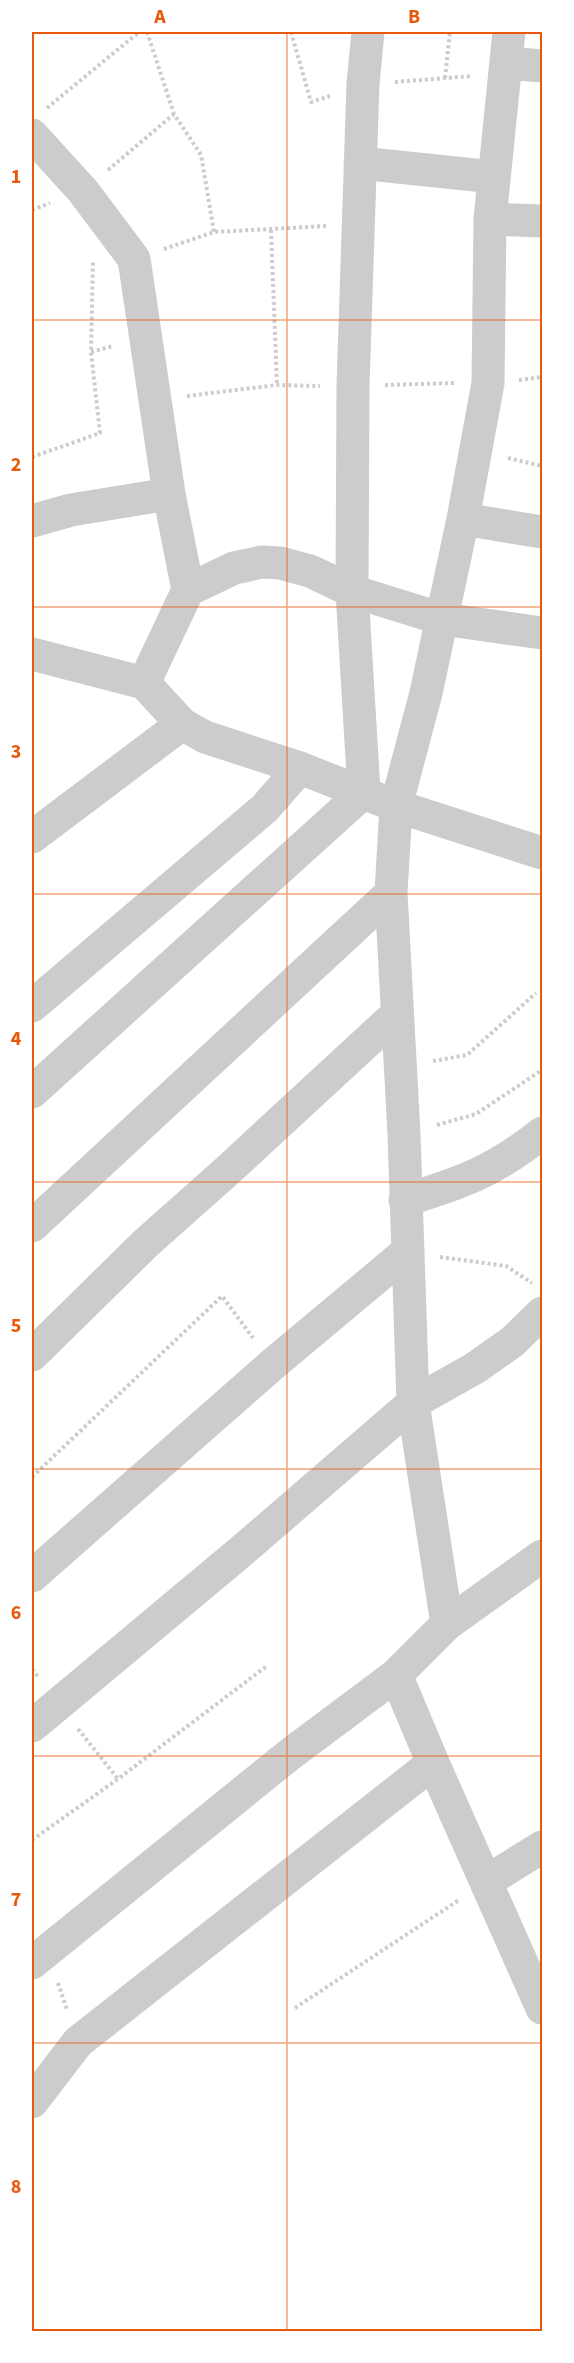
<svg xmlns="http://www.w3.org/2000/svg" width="574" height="2363" viewBox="0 0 574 2363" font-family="'Source Sans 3',sans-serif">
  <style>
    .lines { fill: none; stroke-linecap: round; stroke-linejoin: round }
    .path { stroke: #ccc; stroke-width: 4; stroke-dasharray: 3 3; stroke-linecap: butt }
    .minor { stroke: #ccc; stroke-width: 33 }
    .grid { fill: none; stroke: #e8590c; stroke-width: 1.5; stroke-opacity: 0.55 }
    .neatline { fill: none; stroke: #e8590c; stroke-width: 2 }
    .grid-label { font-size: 20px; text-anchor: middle; font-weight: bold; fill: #e8590c }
  </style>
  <rect width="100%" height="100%" fill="#fff"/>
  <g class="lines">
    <!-- path -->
    <path class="path" d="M147,32L174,114L201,155L214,232
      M291,32L311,102L330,96
      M445,78L450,32
      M395,82L472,76
      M47,108L139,32
      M108,170L174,114
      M32,210L50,203
      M271,230L277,385
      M164,249L214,232L327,226
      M91,352L113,346
      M519,380L542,377
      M385,385L455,383
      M187,396L277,385L320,386
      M32,457L100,433L91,352L93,260
      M508,458L542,466
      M433,1061L467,1055L536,993
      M437,1125L476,1114L542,1070
      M440,1257L506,1266L532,1283
      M32,1477L222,1296L253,1338
      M32,1669L39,1678
      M78,1729L118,1779
      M32,1840L118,1779L268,1665
      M58,1983L67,2010
      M295,2008L459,1900"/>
    <!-- minor -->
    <path class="minor" d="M506,63L542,66
      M32,135L83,191L134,259L169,494L188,590
      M360,163L494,177
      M490,219L542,221
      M463,519L542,532
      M32,521L71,510L169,494
      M32,654L144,683L182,724L205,737L300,768L396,806L542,853
      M144,683L188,590L234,568L262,562L280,563L310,571L352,591L442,619L542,633
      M364,792L352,591L353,386L363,84L368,32
      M32,837L182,724
      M32,1006L265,808L300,768
      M32,1092L364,792
      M405,1200C462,1183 496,1170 542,1133
      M32,1226L391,893
      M32,1355L146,1243L227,1171L396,1015
      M32,1576L273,1364L407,1252
      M447,1624L413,1403L404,1134L391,893L396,806L426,693L463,519L488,383L490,219L509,32
      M396,1675L433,1763L542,2008
      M32,1726L238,1554L413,1403L475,1368L512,1342L542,1313
      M487,1881L542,1847
      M32,1963L289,1755L396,1675L447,1624L542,1556
      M32,2102L78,2042L433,1763"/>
  </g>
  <!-- grid -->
  <path class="grid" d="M287,32V2332M32,320H542M32,607H542M32,894H542M32,1182H542M32,1469H542M32,1756H542M32,2043H542"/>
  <!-- border -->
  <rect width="574" height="2363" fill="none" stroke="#ffffff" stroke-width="66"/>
  <rect x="33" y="33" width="508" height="2297" class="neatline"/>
  <g class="grid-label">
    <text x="160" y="23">A</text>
    <text x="414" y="23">B</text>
    <text x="16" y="183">1</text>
    <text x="16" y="471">2</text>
    <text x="16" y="758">3</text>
    <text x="16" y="1045">4</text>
    <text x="16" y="1332">5</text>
    <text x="16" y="1619">6</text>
    <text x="16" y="1906">7</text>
    <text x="16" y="2193">8</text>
  </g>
</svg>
